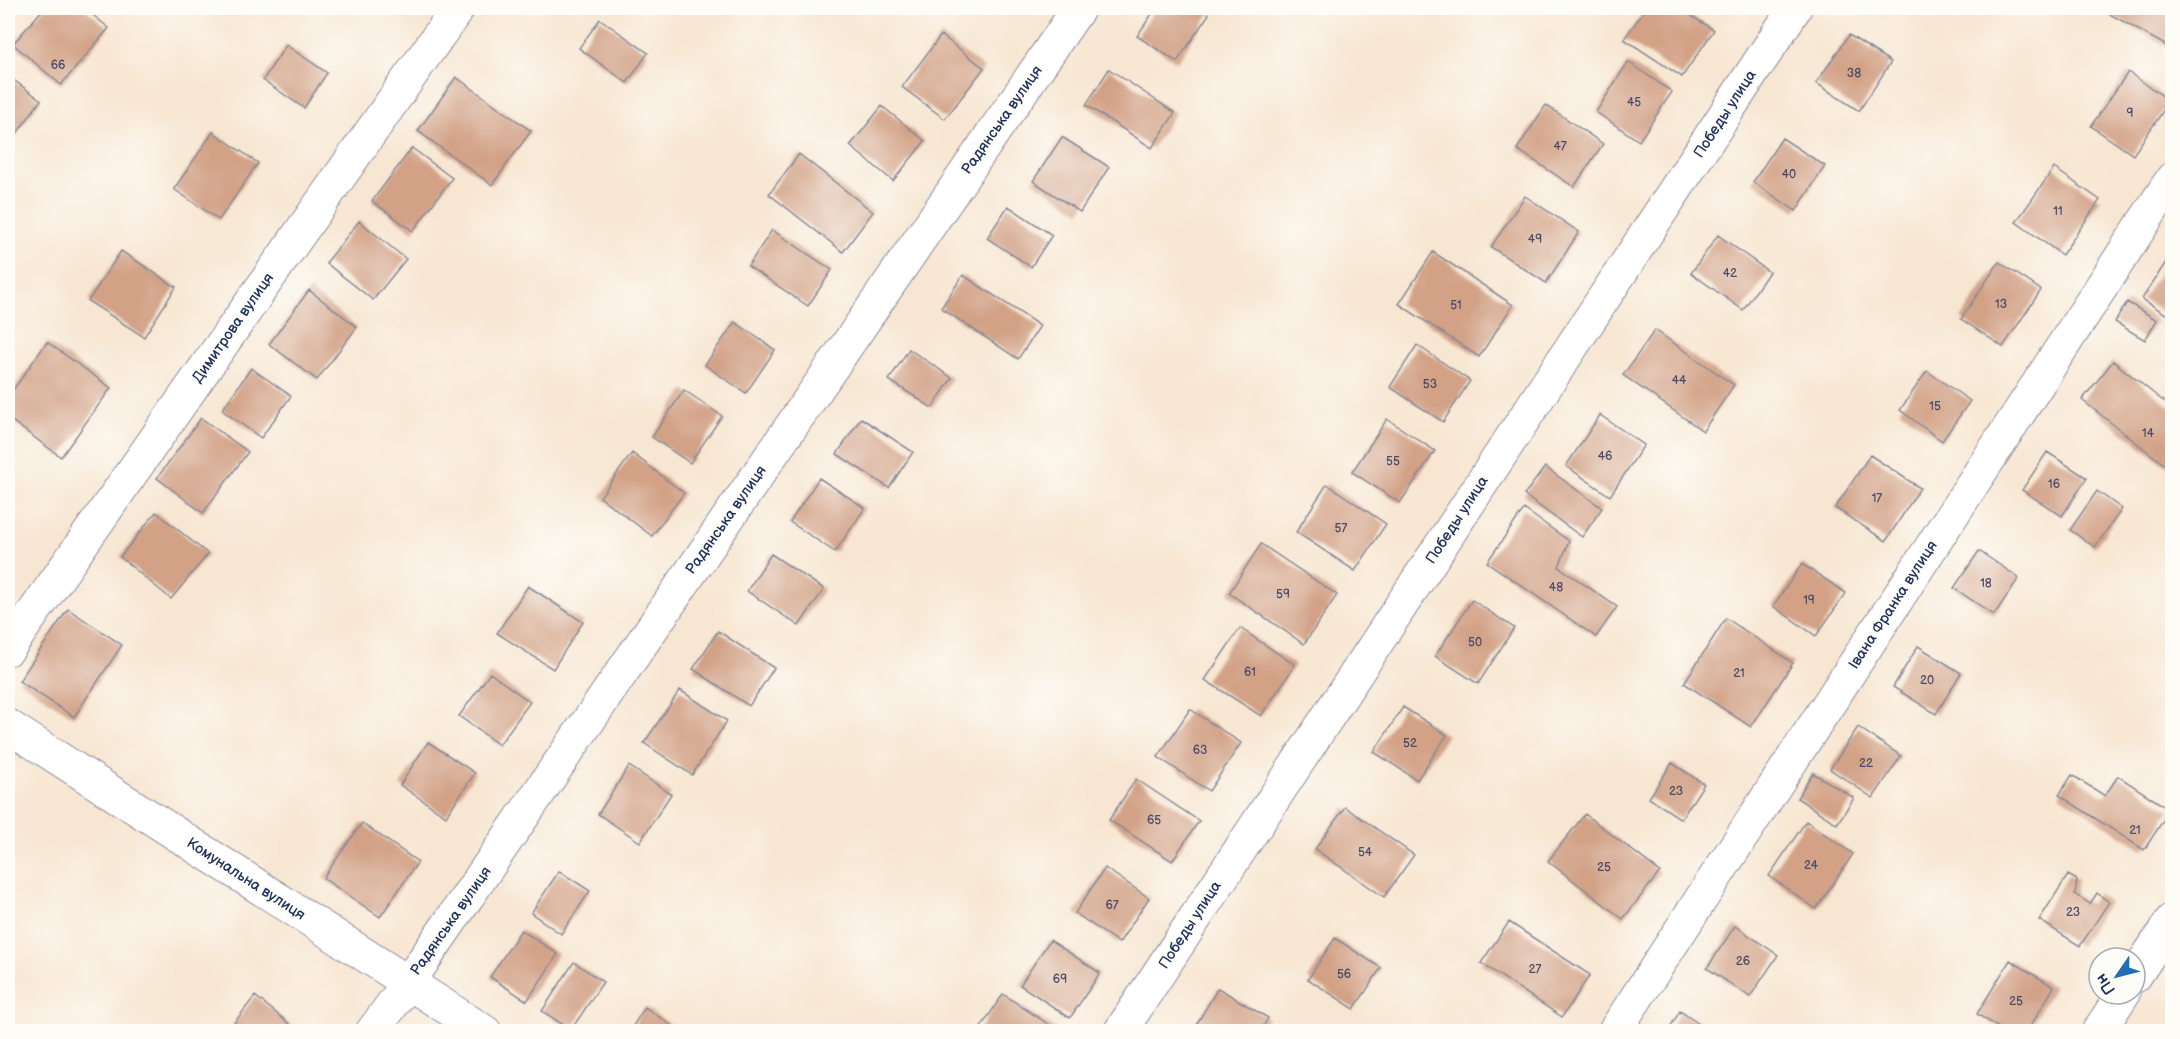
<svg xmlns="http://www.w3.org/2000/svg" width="2180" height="1039" viewBox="0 0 2180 1039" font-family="'Balsamiq Sans',sans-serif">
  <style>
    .building { fill: #d2a186 }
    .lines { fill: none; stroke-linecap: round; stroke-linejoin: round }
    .street-casing { stroke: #898a98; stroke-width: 35 }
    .street { stroke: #fff; stroke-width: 33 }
    .labels { text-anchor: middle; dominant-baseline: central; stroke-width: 4.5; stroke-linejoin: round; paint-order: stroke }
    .number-label { font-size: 12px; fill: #494c68 }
    .street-label { font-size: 15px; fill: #1b2f5e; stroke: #fdfcf7 }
  </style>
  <rect width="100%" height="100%" fill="#fdfcf7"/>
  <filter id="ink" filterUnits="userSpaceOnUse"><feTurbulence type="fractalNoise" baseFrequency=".0167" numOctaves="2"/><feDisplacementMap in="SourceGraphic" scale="12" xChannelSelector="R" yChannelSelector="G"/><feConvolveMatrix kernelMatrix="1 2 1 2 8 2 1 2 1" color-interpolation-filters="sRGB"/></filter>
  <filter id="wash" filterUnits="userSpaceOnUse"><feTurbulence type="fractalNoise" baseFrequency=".008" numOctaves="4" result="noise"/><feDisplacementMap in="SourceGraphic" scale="24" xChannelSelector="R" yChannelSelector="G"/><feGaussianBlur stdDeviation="1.35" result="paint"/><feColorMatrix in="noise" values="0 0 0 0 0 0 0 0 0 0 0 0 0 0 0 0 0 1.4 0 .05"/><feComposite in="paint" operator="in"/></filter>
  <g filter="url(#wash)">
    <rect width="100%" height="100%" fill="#f7e6d1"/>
    <g id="blocks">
      <!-- building -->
      <path class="building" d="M44,8H84L109,28L61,85L13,44Z
        M1156,8H1200L1209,14L1177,62L1137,36Z
        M1646,8H1679L1714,30L1682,77L1624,39Z
        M2099,8H2172V49Z
        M600,19L648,53L627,83L579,48Z
        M941,35L984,68L945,119L902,87Z
        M1849,35L1891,62L1859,111L1816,83Z
        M286,45L327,73L304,108L263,80Z
        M1628,62L1672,92L1639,141L1596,112Z
        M1109,69L1175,113L1152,148L1086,105Z
        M2128,72L2170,101L2133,155L2091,126Z
        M8,76L41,100L8,146Z
        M456,77L531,131L492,185L418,131Z
        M1546,105L1603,144L1574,187L1517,149Z
        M882,106L925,141L893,181L850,146Z
        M213,132L258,163L219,220L174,189Z
        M1062,137L1109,167L1080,212L1033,181Z
        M1782,138L1825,166L1796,211L1753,182Z
        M412,148L452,178L413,231L372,201Z
        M799,154L873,212L843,252L769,194Z
        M2054,168L2100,200L2062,255L2016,222Z
        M1525,196L1579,232L1546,283L1491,247Z
        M1008,206L1052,235L1031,267L987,238Z
        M359,221L406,259L373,300L326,263Z
        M772,230L832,270L808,306L748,266Z
        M1718,235L1769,272L1743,310L1691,273Z
        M121,251L176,287L144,337L88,301Z
        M1433,252L1513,305L1479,357L1399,304Z
        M2170,256L2172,257V318L2142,299Z
        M1999,262L2041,290L2003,347L1961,319Z
        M963,275L1040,326L1018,359L941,308Z
        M309,290L357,327L317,380L269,344Z
        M2127,302L2157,320L2145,340L2115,322Z
        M735,322L775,350L746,393L705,365Z
        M1655,330L1734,385L1703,431L1623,375Z
        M47,342L111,388L61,457L8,418V397Z
        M1417,345L1470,381L1443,422L1390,387Z
        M909,349L952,378L932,408L889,380Z
        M2113,361L2172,408V458L2166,466L2082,400Z
        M251,368L291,396L261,438L222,410Z
        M1927,371L1970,401L1942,441L1900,410Z
        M684,390L722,416L690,463L652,437Z
        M1600,415L1644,445L1610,496L1566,466Z
        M201,418L248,452L203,513L157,478Z
        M861,418L913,452L889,488L837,454Z
        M1387,419L1435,451L1400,503L1352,472Z
        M2047,452L2087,478L2062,516L2022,490Z
        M632,453L684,493L652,536L600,497Z
        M1870,455L1920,488L1886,541L1835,508Z
        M1545,467L1602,508L1582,537L1524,495Z
        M819,478L865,508L835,552L790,522Z
        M1327,484L1386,524L1355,571L1296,532Z
        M2097,491L2122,509L2095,547L2070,530Z
        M1524,509L1569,541L1559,567L1617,607L1596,637L1487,562Z
        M156,512L208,554L171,599L120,557Z
        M1261,544L1337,595L1304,644L1229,593Z
        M1979,551L2019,578L1994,615L1954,588Z
        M771,554L824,589L799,626L747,591Z
        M1802,564L1846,593L1816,636L1773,606Z
        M528,586L583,622L553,669L497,633Z
        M1472,600L1514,628L1478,684L1435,656Z
        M68,609L122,645L74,717L19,681Z
        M1726,618L1793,663L1751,727L1684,683Z
        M1240,628L1295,665L1261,716L1205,680Z
        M718,631L774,668L749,706L693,669Z
        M1918,646L1961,673L1936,714L1893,687Z
        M490,673L530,702L499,745L459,716Z
        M680,690L727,721L692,775L644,743Z
        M1403,707L1447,735L1417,780L1374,752Z
        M1190,709L1241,743L1209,791L1158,757Z
        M1858,727L1901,756L1873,798L1830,769Z
        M428,742L475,773L446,816L400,785Z
        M1672,763L1704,784L1681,819L1649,798Z
        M629,766L671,794L640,842L598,814Z
        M1813,773L1854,798L1837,824L1797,798Z
        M2072,775L2105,796L2118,776L2170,810L2144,850L2059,795Z
        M1136,779L1199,821L1172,861L1109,820Z
        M1345,807L1414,855L1384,897L1315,849Z
        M1585,814L1660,872L1623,919L1548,861Z
        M1806,821L1853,854L1816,909L1769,876Z
        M362,823L418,862L380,917L323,878Z
        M1105,868L1149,898L1119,943L1075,913Z
        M559,871L590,891L561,934L531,913Z
        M2068,875L2077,880L2075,894L2090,904L2097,893L2109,902L2080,946L2039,920Z
        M1509,922L1590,975L1562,1017L1481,963Z
        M1735,926L1778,955L1750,997L1707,968Z
        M521,930L558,954L527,1001L490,977Z
        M1335,938L1381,968L1354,1009L1308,979Z
        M1050,940L1100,973L1070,1018L1020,985Z
        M2010,960L2054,987L2027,1032H2005L1977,1014Z
        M574,962L603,982L571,1030L542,1011Z
        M1218,988L1268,1018L1260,1032H1192Z
        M1003,994L1060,1032H978Z
        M255,996L292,1026L288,1032H227Z
        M645,1007L681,1032H629Z
        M1680,1011L1711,1032H1667Z"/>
    </g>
  </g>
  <g filter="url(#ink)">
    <use href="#blocks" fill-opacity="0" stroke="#898a98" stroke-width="1.5"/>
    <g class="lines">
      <!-- street casing -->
      <g class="street-casing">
        <path id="street" d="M8,649L458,8
          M8,726L485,1032
          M2135,976L2172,920
          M372,1032L408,983L1079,8
          M1120,1032L1795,8
          M1614,1032L2172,179
          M2098,1032L2123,994"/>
      </g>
      <!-- street -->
      <use href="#street" class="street"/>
    </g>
  </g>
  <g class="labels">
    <!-- number labels -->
    <g class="number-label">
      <text x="58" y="65">66</text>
      <text x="1854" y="73">38</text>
      <text x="1634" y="102">45</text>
      <text x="2130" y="113">9</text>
      <text x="1560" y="146">47</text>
      <text x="1789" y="174">40</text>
      <text x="2058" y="211">11</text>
      <text x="1535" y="239">49</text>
      <text x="1730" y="273">42</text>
      <text x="2001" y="304">13</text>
      <text x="1456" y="305">51</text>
      <text x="1679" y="380">44</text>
      <text x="1430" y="384">53</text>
      <text x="1935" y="406">15</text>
      <text x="2148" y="433">14</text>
      <text x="1605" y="456">46</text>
      <text x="1393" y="461">55</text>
      <text x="2054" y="484">16</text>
      <text x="1877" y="498">17</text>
      <text x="1341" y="528">57</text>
      <text x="1986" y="583">18</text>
      <text x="1556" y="587">48</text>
      <text x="1283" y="594">59</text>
      <text x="1809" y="600">19</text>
      <text x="1475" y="642">50</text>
      <text x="1250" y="672">61</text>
      <text x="1739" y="673">21</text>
      <text x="1927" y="680">20</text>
      <text x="1410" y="743">52</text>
      <text x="1200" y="750">63</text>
      <text x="1866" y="763">22</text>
      <text x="1676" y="791">23</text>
      <text x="1154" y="820">65</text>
      <text x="2135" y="830">21</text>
      <text x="1365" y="852">54</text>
      <text x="1811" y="865">24</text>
      <text x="1604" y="867">25</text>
      <text x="1112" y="905">67</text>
      <text x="2073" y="912">23</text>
      <text x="1743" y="961">26</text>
      <text x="1535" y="969">27</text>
      <text x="1344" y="974">56</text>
      <text x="1060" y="979">69</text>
      <text x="2016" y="1001">25</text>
    </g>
    <!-- street labels -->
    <g class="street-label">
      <text transform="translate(1725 114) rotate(-57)">Победы улица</text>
      <text transform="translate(1002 120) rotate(-55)">Радянська вулиця</text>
      <text transform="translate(233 328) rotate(-55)">Димитрова вулиця</text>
      <text transform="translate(726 520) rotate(-55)">Радянська вулиця</text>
      <text transform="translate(1457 520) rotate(-57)">Победы улица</text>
      <text transform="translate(1893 605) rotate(-57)">Івана Франка вулиця</text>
      <text transform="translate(246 879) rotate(33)">Комунальна вулиця</text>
      <text transform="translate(451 921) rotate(-55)">Радянська вулиця</text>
      <text transform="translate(1190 925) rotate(-57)">Победы улица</text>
    </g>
  </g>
  <!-- margin -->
  <rect width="2180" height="1039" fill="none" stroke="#fdfcf7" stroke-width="30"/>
  <!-- north arrow -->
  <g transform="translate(2117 976) rotate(235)"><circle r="28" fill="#fdfcf7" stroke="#a3aaba" stroke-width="1.5"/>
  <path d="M0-4.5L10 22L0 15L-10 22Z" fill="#1f6fb2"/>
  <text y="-9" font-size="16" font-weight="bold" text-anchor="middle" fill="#1b2f5e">Пн</text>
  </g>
</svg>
